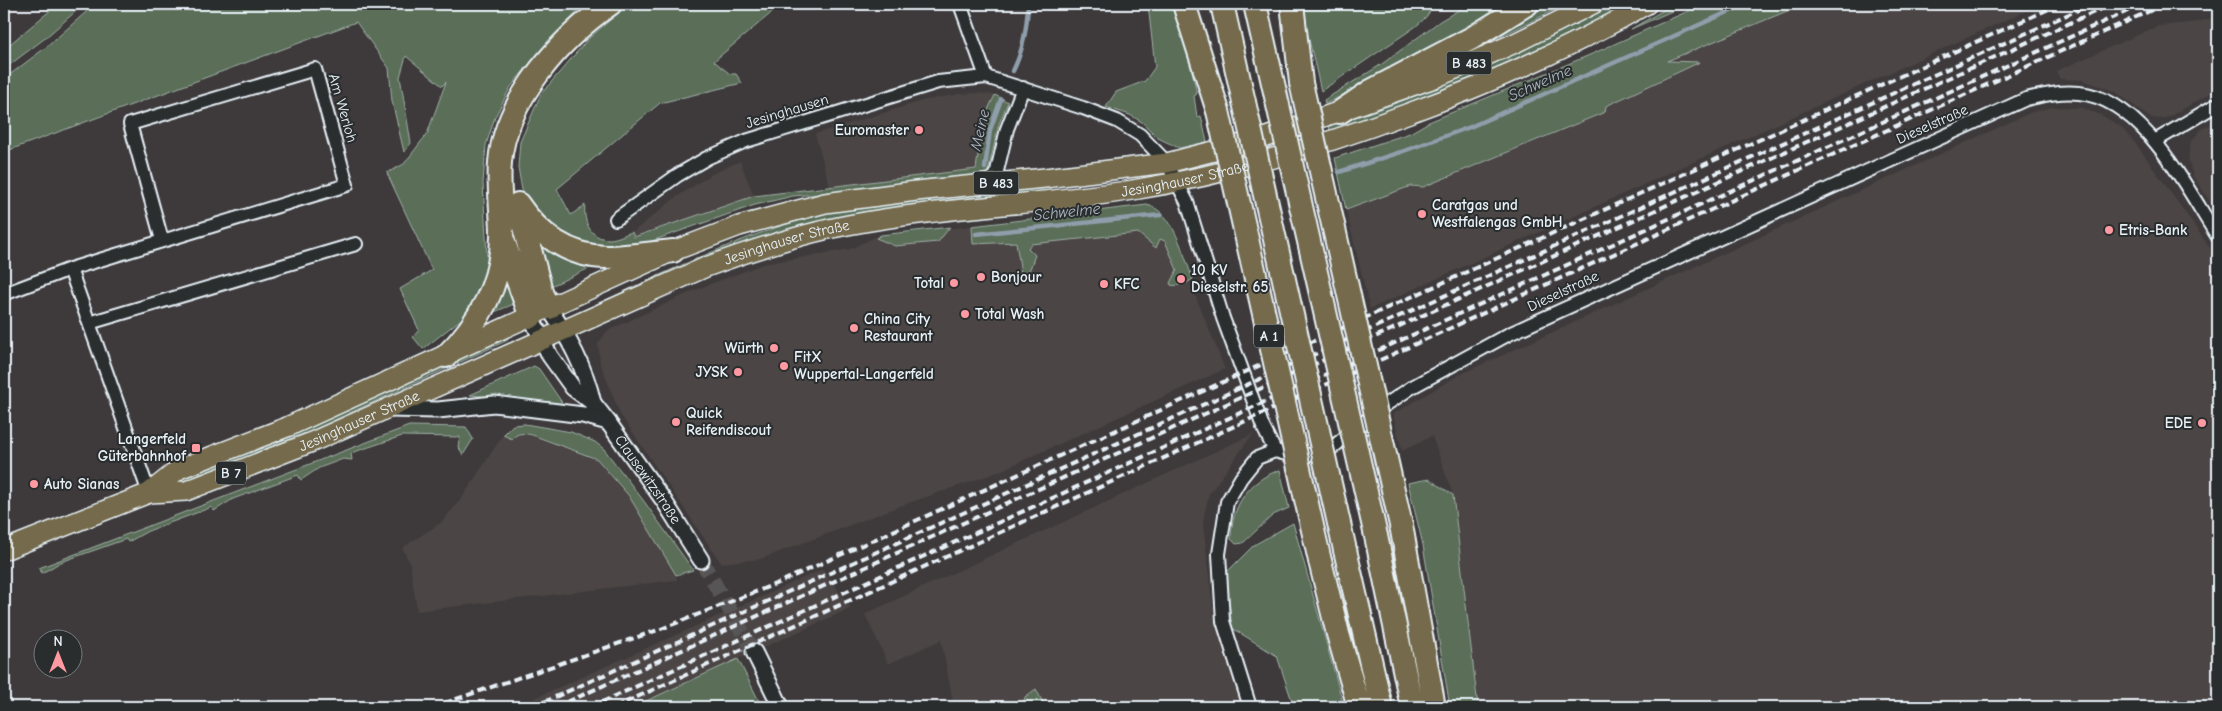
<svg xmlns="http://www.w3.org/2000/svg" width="2222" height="711" viewBox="0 0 2222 711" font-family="'Comic Neue',sans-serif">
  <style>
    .built { fill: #4c4444 }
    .green { fill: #5a6e59; stroke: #a1b0a8 }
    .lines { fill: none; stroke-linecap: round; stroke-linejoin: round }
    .stream { stroke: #8f9eab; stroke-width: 4.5 }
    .tertiary-tunnel { stroke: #585557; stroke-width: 15; stroke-dasharray: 15 8; stroke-linecap: butt }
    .minor-casing { stroke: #e8f1f8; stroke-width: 16 }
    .tertiary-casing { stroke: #e8f1f8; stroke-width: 19 }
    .primary-casing { stroke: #e8f1f8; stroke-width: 22 }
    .motorway-casing { stroke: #e8f1f8; stroke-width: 26 }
    .minor { stroke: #2a2d2e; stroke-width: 12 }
    .tertiary { stroke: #2a2d2e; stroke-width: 15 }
    .primary { stroke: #746b4b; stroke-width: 19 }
    .motorway { stroke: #746b4b; stroke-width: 22 }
    .rail { stroke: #e8f1f8; stroke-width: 4; stroke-dasharray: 8 4; stroke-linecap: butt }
    .motorway-bridge-casing { stroke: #e8f1f8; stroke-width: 26; stroke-linecap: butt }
    .motorway-bridge { stroke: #746b4b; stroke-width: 22 }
    .poi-dot { fill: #ff9aa2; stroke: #2a2d2e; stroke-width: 2 }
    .labels { text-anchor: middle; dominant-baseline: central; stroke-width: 4; stroke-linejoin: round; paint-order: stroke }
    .shield { fill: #2a2d2e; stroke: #afb6bb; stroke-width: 1 }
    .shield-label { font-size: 14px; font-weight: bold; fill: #e8f1f8 }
    .street-label { font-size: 15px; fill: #e8f1f8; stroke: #2a2d2e }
    .poi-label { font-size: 15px; font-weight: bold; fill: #e8f1f8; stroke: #2a2d2e; text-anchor: start }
    .water-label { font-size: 16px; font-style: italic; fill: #adb9c4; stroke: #2a2d2e }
  </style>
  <rect width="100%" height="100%" fill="#3e3a3b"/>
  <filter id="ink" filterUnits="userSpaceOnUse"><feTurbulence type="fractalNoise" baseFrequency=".02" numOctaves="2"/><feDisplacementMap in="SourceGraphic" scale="10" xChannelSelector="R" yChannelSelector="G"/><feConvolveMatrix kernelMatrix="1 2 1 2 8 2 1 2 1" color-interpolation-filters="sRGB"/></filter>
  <g filter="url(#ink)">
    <!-- built -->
    <path class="built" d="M1804,4H2041L1370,309L1346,210L1411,186L1423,187L1605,112V106L1699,62H1665Z
      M2218,17V89L2169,117L2158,119L2149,117L2116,92L2083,80L2060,79L2056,71L2158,26L2192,23Z
      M979,93L995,95L983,120L977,169L830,187L815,134L922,101L960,94Z
      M2053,107L2081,108L2101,115L2120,126L2137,145L2218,259V707H1478L1453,495L1432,436L1402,451L1393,414L1459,375L2032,112Z
      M2218,120V214L2193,176L2188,159L2191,141L2202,129Z
      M740,161L754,196L634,237L633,232L675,198L710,175Z
      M1164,218L1225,369L993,474L903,505L761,559L721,563L620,414L600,363L598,344L607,331L695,290L763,264L850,249L875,237L972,226L973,238Z
      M522,433L597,459L629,496L676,575L677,580L417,611L410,563L402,548L442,522L462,498L503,435L512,439L516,434Z
      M1253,434L1209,494L1203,522L1214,617L1240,703L1231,707H954L941,640L888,664L865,614Z
      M823,569L851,608L632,707H515Z"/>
    <!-- green -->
    <path class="green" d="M58,4H84L44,39L4,69V49Z
      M95,4H588L581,8L533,59L510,88L495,117L486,145L483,183L488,274L465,323L460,320L423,349L413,337L419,330L400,289L432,270L387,173L404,164L427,134L446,82L442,86L406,56L400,77L411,143L404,152L392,101L389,68L356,22L4,152V79L49,45Z
      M629,4H782L714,61L730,74H736L742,83L660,103L557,189L571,215L585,205C583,221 590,239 609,239C617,239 625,234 632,232L634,237L754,196L976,169L983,120L995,95L1008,102L999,124L988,171L980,176L931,179L831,193L793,196L755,205L643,244L609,249L570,241L532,209L522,190L518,167L520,142L541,94L588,39Z
      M1148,4H1177L1197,94L1194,96L1197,117L1201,116L1207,142L1179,148L1158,138L1142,122L1130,115L1106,107L1116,92L1145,81L1155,67Z
      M1305,4H1431C1431,15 1423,20 1415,27L1321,91L1308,35L1305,34Z
      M1469,4H1507L1379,77L1325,104L1324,100L1382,64L1440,21Z
      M1542,4H1566L1442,66Z
      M1611,4H1626C1533,59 1431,95 1330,131L1329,126C1426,95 1523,55 1611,4Z
      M1674,4H1688L1631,29Z
      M1704,4H1804L1667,61L1700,62L1606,106L1605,112L1423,187L1411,186L1346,210L1335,158L1410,133L1429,122L1592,54Z
      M1051,186V189L1044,193L916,207L578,314L579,312C657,277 731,239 814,216C890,195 972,194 1051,186Z
      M1147,205C1174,211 1183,255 1193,279C1188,283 1177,287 1171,285L1170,283L1177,270L1165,241L1160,239L1156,248L1138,233L1031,244L1028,248L1035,255L1030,269L1022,279L1016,242L973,244L972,226Z
      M950,227L938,242L895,246L876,238L881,235Z
      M537,242L596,265L549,287Z
      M505,278L514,304L492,313Z
      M506,337L508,340L313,430L179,485L177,480Z
      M534,366L539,369L563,404L470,395Z
      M525,424L571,432L595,442L604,449L643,500L693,570L676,575L629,496L597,459L532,435C523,433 518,432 512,439L503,435L513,425Z
      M409,426L466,427L473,439L463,455L458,446L460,437L402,436L351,453L352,460L343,459L319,468L301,480L298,475L233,499L214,511L212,507L148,531L128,542L126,539L61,562L42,573L39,568Z
      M1280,470L1289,508L1273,515L1243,543L1236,544L1231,539C1231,506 1249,480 1280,470Z
      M1429,479L1453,495L1478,707H1450L1423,545L1408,483Z
      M1293,523L1344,707H1294L1277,656L1232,628L1226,573L1254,545Z
      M738,659L762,707H632H633Z
      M1036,689L1045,707H1022L1025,697Z"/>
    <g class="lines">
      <!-- stream -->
      <path class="stream" d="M1013,71C1024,49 1027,27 1028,4
        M985,168L990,130L1001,99
        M1339,172L1401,152L1470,127L1746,4
        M976,234L1161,215"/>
      <!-- tertiary-tunnel -->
      <path class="tertiary-tunnel" d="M701,560L754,652"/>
      <!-- minor casing -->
      <g class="minor-casing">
        <path id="minor" d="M960,4L986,77
          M2155,141L2218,104
          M990,184L997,171L1007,129L1023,88
          M616,219L678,175L707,158L746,141L938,82L986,77L1083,108L1117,121L1140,135L1167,163L1187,202L1223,318L1263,427L1275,451L1297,457L1328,451L1387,404L1412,387L1509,334L2026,99C2044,95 2061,91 2079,93C2143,99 2186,188 2218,237
          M4,294L70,269
          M89,323L356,244
          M149,493L70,269L347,185L315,69L130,124L162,240
          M1250,707L1223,621L1219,554L1227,502L1241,478L1257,458L1275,451"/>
      </g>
      <!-- tertiary casing -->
      <g class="tertiary-casing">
        <g id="tertiary">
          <path d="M549,308C569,339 585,367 593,403"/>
          <path id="s1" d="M531,317L550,356L573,388L593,403L608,422L664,501L701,560"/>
          <path d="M389,409L438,410L494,404L583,415L608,422"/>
          <path d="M754,652L781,707"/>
        </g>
      </g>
      <!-- primary casing -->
      <g class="primary-casing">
        <g id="primary">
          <path id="s2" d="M149,493L186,491L312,442L706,267C752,250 799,234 848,225C942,207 1038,205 1133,190C1227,175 1319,147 1409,113C1491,83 1571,48 1647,4"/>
          <path d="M4,550L149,493L179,469L287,427L673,251L739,226L825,203L916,191L1045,178L1167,163L1198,155L1258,140L1437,77L1515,43L1593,4"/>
        </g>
      </g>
      <!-- motorway casing -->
      <g class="motorway-casing">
        <path id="motorway" d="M1184,4L1218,111
          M1222,4L1244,102
          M1255,4L1275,92
          M1292,4L1301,83
          M1340,112L1371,91L1472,38L1527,4
          M518,204C538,234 569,257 607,257C628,257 651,253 673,251
          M520,212L542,295L549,308
          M503,240L531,317
          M446,356C479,324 502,282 502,235C502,211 498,186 500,162C505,100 561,38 610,4
          M1401,525L1434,707
          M1376,536L1412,707
          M1345,550L1381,707
          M1320,561L1338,634L1359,707"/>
      </g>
      <!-- minor -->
      <use href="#minor" class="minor"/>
      <!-- tertiary -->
      <use href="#tertiary" class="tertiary"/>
      <!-- primary -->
      <use href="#primary" class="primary"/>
      <!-- motorway -->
      <use href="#motorway" class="motorway"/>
      <!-- rail -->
      <path class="rail" d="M433,707L661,629L778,583L2060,4
        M533,707L2091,4
        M556,707L2112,4
        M591,707L2143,4
        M615,707L2165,4"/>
      <!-- motorway-bridge casing -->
      <g class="motorway-bridge-casing">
        <path id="motorway-bridge" d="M1301,83L1401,525
          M1275,92L1376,536
          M1244,102L1345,550
          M1218,111L1320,561"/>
      </g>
      <!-- motorway-bridge -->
      <use href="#motorway-bridge" class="motorway-bridge"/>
    </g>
  </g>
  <!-- markers -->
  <g class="poi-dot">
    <circle cx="919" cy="130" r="5"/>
    <circle cx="1422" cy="214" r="5"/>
    <circle cx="2109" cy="230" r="5"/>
    <circle cx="981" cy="277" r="5"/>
    <circle cx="1181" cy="279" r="5"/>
    <circle cx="954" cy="283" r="5"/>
    <circle cx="1104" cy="284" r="5"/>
    <circle cx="965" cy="314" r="5"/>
    <circle cx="854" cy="328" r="5"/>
    <circle cx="774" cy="348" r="5"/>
    <circle cx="784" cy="366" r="5"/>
    <circle cx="738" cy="372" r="5"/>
    <circle cx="676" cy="422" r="5"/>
    <circle cx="2202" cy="423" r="5"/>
    <rect x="191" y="443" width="10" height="10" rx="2.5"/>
    <circle cx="34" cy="484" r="5"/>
  </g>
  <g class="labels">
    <!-- shield labels -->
    <g class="shield">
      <rect x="1446.5" y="51.5" width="45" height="23" rx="4"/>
      <rect x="973.5" y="171.5" width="45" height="23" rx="4"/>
      <rect x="1254" y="324.5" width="30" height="23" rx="4"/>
      <rect x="216" y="461.5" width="30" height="23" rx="4"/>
    </g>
    <g class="shield-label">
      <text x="1469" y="63">B 483</text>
      <text x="996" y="183">B 483</text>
      <text x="1269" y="336">A 1</text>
      <text x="231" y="473">B 7</text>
    </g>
    <!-- street labels -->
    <g class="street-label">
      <text transform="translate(343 108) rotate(74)">Am Werloh</text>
      <text transform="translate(787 111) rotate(-17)">Jesinghausen</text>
      <text transform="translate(1932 124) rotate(-24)">Dieselstraße</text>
      <text stroke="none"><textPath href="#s2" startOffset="1092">Jesinghauser Straße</textPath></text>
      <text stroke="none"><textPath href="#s2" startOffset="688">Jesinghauser Straße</textPath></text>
      <text transform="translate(1563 291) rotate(-25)">Dieselstraße</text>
      <text stroke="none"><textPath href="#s2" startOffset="224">Jesinghauser Straße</textPath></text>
      <text stroke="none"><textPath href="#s1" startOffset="202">Clausewitzstraße</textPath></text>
    </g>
    <!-- poi labels -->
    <g class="poi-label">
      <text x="909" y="130" text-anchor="end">Euromaster</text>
      <text x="1432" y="205">Caratgas und<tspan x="1432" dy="17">Westfalengas GmbH</tspan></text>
      <text x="2119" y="230">Etris-Bank</text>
      <text x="1191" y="270">10 KV<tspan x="1191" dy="17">Dieselstr. 65</tspan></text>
      <text x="991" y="277">Bonjour</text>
      <text x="944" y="283" text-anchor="end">Total</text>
      <text x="1114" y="284">KFC</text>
      <text x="975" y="314">Total Wash</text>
      <text x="864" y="319">China City<tspan x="864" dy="17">Restaurant</tspan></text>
      <text x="764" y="348" text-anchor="end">Würth</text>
      <text x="794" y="357">FitX<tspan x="794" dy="17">Wuppertal-Langerfeld</tspan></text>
      <text x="728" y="372" text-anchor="end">JYSK</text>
      <text x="686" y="413">Quick<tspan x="686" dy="17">Reifendiscout</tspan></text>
      <text x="2192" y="423" text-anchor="end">EDE</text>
      <text x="186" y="439" text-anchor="end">Langerfeld<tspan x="186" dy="17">Güterbahnhof</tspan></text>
      <text x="44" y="484">Auto Sianas</text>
    </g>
    <!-- water labels -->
    <g class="water-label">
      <text transform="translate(1540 83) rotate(-24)">Schwelme</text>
      <text transform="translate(980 130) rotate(-77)">Meine</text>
      <text transform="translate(1067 212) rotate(-6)">Schwelme</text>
    </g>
  </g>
  <!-- margin -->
  <rect width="2222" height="711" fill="none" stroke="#2a2d2e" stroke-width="20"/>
  <rect x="10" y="10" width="2202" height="691" fill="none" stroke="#e8f1f8" stroke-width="2" filter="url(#ink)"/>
  <!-- north arrow -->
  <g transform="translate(58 654)"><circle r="24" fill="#2a2d2e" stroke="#767b7f"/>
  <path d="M0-4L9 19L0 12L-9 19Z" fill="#ff9aa2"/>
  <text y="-8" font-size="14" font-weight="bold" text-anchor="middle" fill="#e8f1f8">N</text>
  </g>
</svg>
